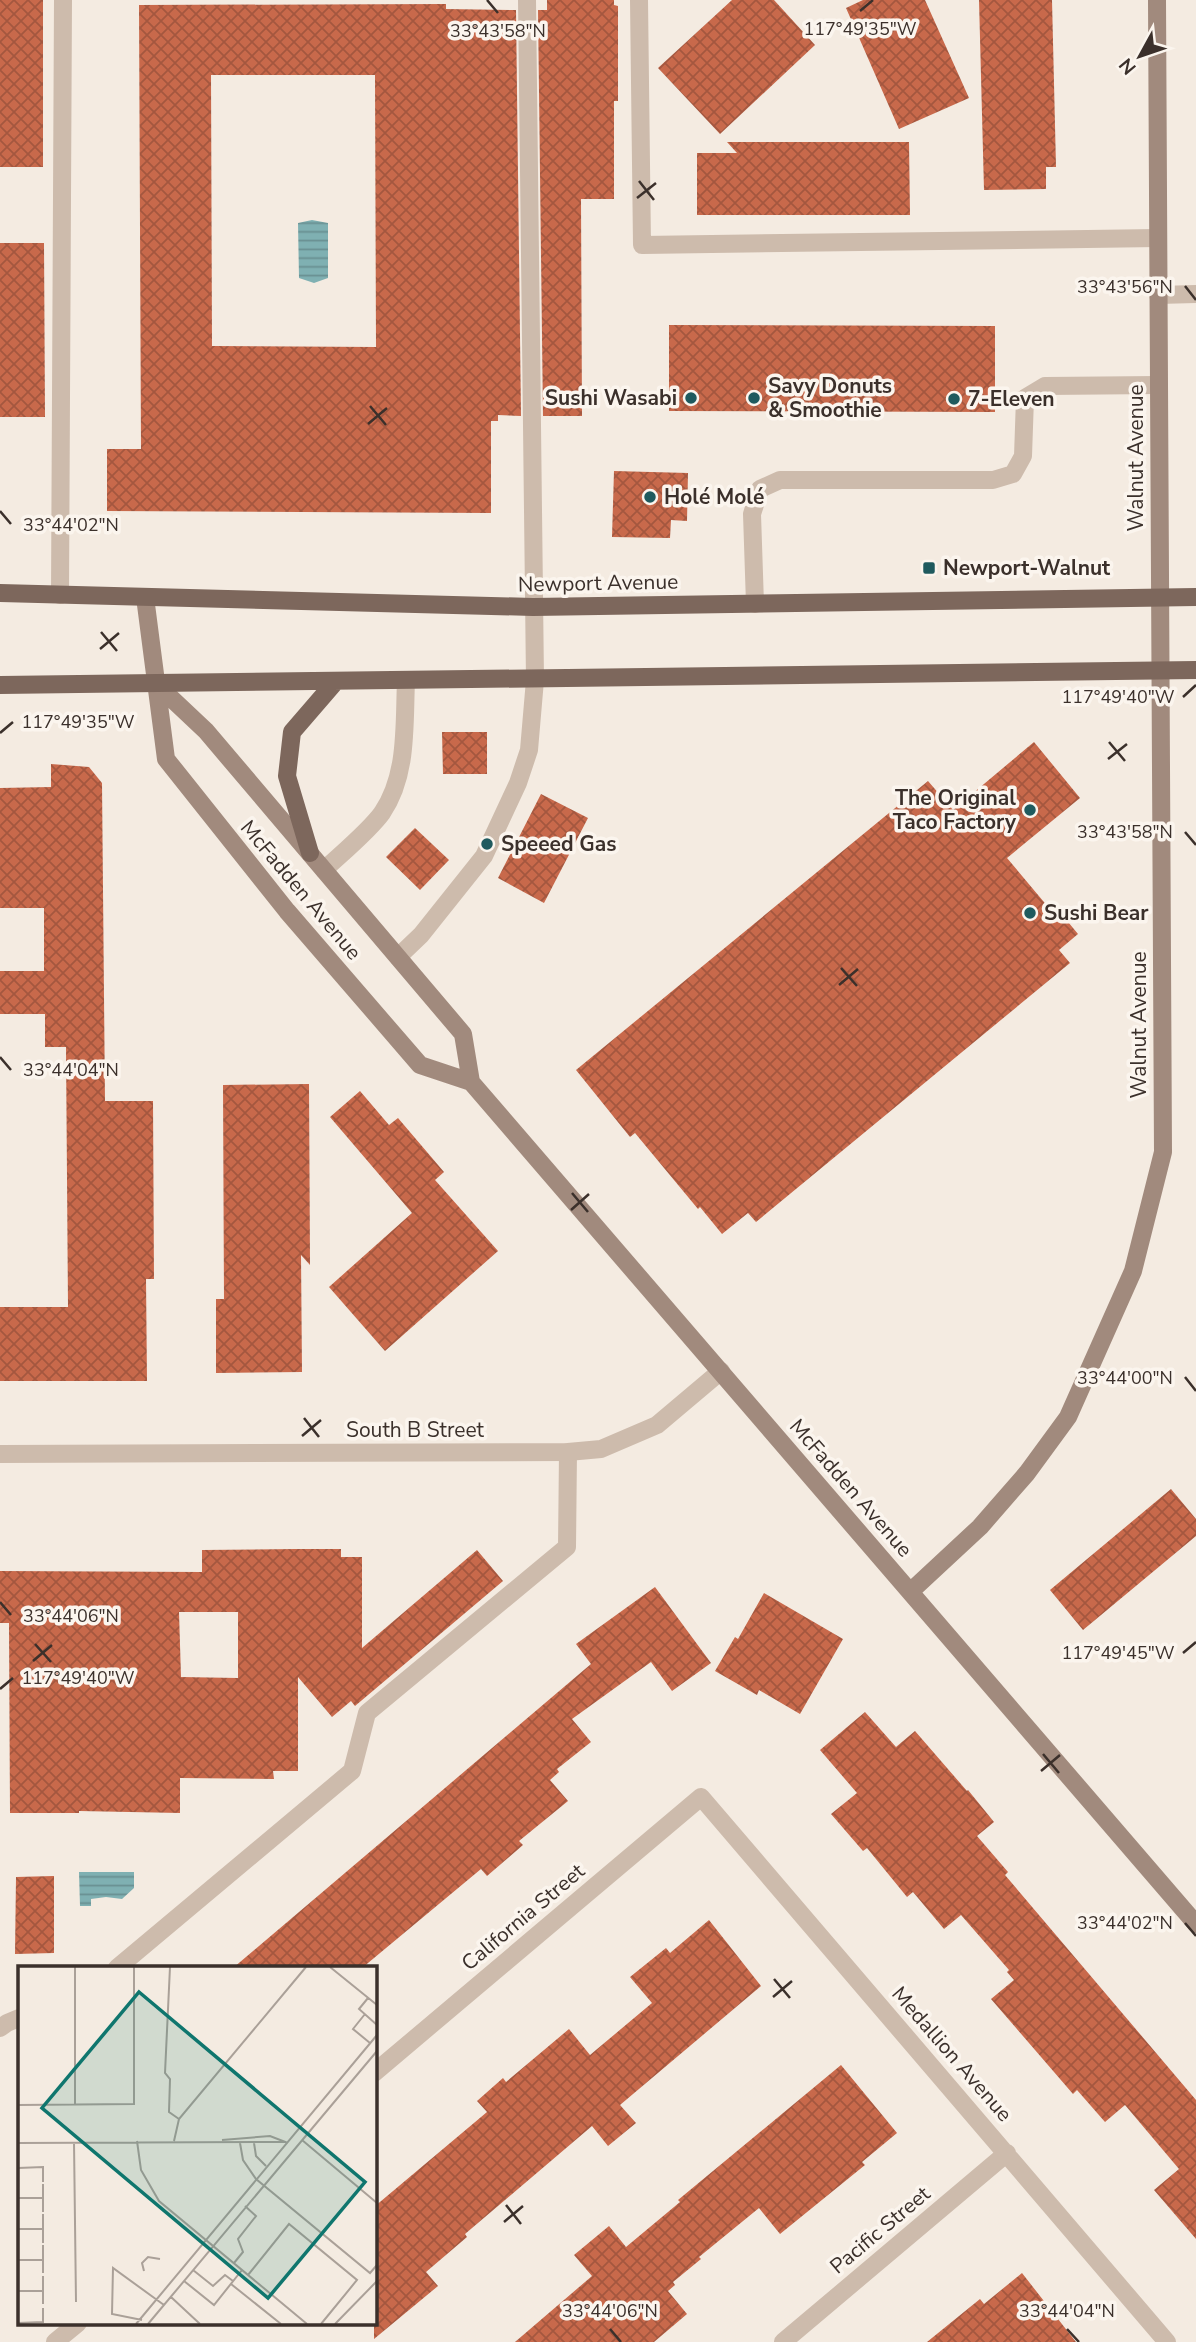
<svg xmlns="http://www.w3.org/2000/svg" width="1196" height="2342" viewBox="0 0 1196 2342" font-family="'Nunito Sans',sans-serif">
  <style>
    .water { fill: url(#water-rules) }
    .building { fill: url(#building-cross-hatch); fill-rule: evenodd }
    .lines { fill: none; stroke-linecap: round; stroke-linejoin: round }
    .lane { stroke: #cdbbac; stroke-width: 18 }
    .street { stroke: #cdbbac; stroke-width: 18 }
    .secondary { stroke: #a18a7d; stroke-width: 18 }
    .primary { stroke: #7d675c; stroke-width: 18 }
    .ticks { fill: none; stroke: #3b302b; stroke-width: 2.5 }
    .poi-dot { fill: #1f5a5e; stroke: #fbf5ee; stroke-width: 2.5 }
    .labels { text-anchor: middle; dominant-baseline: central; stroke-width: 7; stroke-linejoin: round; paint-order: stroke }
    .poi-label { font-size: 21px; font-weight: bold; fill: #3b302b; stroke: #fbf5ee; text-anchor: start }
    .street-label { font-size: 21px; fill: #3b302b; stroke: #fbf5ee }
    .inset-road { fill: none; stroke: #aaa098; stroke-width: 2 }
    .view { fill: #0f766e; fill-opacity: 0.15; stroke: #0f766e; stroke-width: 3.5 }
    .inset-edge { fill: none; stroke: #3b302b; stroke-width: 3.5 }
    .ticks-label { font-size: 18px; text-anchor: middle; fill: #3b302b; stroke: #fbf5ee; stroke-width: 7; stroke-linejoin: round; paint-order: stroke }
  </style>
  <defs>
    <pattern id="water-rules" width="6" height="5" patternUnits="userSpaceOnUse" patternTransform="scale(1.75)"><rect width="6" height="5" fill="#7fb0b2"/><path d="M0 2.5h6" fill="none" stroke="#699091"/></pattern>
    <pattern id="building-cross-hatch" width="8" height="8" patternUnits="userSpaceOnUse" patternTransform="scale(1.75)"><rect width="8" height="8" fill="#c8694b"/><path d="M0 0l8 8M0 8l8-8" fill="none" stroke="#a4573f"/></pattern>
  </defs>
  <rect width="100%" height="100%" fill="#f4ebe1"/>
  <!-- water -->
  <path class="water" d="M312,220L328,223V278L314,283L299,278L298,223Z
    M79,1872H134V1888L122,1899L106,1897L91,1899V1906H80Z"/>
  <!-- building -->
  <path class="building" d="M0,0H43V167H0Z
    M547,0H614V5L618,6V101H614V199H581L582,416H543L538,10H547Z
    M732,0H774L815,45L720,134L658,68Z
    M863,0H925L969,98L899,129L846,8Z
    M979,0H1052L1056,167H1046V189L984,190Z
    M446,4V9L516,10L521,416L498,415V421H491V513L107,511V449H141L139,5ZM211,75H375L376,347L212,346Z
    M727,142H909L910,215H697V153H737Z
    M0,243H44L45,417H0Z
    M669,325L995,326V412L669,411Z
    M614,471L688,473L687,521L671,520L670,538L612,537Z
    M442,732H487V774H443Z
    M1034,742L1080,798L1007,858L1054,914L1059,911L1078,934L1059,950L1070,963L756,1222L748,1213L722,1234L700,1207L698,1209L635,1133L630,1137L576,1070L928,781L953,810Z
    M51,764L89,767L102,783L105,1101H153L154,1279H146L147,1381H0V1307H68L66,1047H45V1014H0V971H44V908H0V788L51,787Z
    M541,794L588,818L544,903L498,878Z
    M415,828L449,860L420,890L386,857Z
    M309,1084L310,1265L301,1255L302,1372L216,1373V1299H224L223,1085Z
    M360,1091L389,1125L398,1118L444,1172L435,1180L498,1251L385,1351L329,1287L412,1213L330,1117Z
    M1171,1489L1196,1519V1536L1083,1630L1050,1590Z
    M296,1549H341V1557H362V1648L477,1550L503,1581L355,1706L351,1701L332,1717L298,1677V1771H273L274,1779L180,1778V1813L79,1811V1813H10L9,1623H0V1571L202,1572V1550ZM179,1612H238V1678L181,1677Z
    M655,1587L711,1663L672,1691L651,1662L572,1719L591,1742L557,1769L559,1772L550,1780L568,1801L519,1841L523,1845L487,1876L481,1869L362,1968H233L591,1664L576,1644Z
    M764,1593L843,1639L800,1714L759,1690L757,1695L715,1671L735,1637L738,1639Z
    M865,1712L896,1747L915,1731L967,1791L968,1790L994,1822L977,1836L1008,1872L1005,1875L1196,2100V2239L1154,2190L1179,2169L1125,2105L1105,2122L1077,2090L1073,2094L991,1999L1014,1980L1007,1972L1009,1970L961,1915L944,1929L913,1892L907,1897L867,1848L863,1851L831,1814L857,1793L820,1750Z
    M54,1876V1953L15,1954L16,1877Z
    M709,1920L761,1986L620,2105L636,2123L608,2146L592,2126L465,2234L467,2237L426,2272L438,2286L374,2339V2207L487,2112L477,2101L503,2078L506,2082L569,2029L590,2055L652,2003L630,1977L666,1948L670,1953Z
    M841,2065L897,2133L862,2162L865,2165L780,2234L759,2208L699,2257L701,2259L673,2282L675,2285L668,2291L687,2314L654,2342H515L592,2276L574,2255L609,2226L626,2247L680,2202L678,2200Z
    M1022,2273L1076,2342H927L980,2299L984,2304Z"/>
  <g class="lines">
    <!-- lane -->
    <path class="lane" d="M639,0L642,245L1158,238
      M1158,295L1196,294
      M60,595L63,0
      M755,604L752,514L760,489L780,480H993L1013,474L1023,456L1025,398L1045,386L1158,385
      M324,870C341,854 369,831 382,813C408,775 404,725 406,681
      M398,957L421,935L484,856L518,783L529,750L535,680L527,0
      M117,1968L352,1771L367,1713L567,1547L568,1452
      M0,2028L7,2023L19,2018"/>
    <!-- street -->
    <path class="street" d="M0,1454L568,1452L601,1449L657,1425L721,1371
      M374,2073L701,1797L1167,2342
      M55,2342L78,2323
      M783,2342L1007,2153"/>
    <!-- secondary -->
    <path class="secondary" d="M145,597L166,759L287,911L420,1065L471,1082
      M154,682L206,731L463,1034L471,1082L1196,1924
      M910,1592L980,1527L1027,1473L1068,1417L1133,1271L1163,1152L1157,0"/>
    <!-- primary -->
    <path class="primary" d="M0,593L533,607L1196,597
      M0,685L1196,670
      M310,853L287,776L292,732L336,681"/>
  </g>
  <!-- ticks -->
  <path class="ticks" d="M487,0L498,13M860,11L873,0M639,181L654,200M637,198L656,183M1185,286L1196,300M370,406L386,425M368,424L387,408M0,511L11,524M101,632L117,651M100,649L119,633M1183,697L1196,685M0,733L13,722M1109,742L1125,761M1108,759L1127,744M1185,832L1196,845M841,968L857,986M839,985L858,969M0,1057L11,1070M572,1193L588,1212M571,1210L589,1194M1185,1377L1196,1391M304,1418L319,1437M302,1436L321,1420M0,1602L11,1615M35,1644L51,1662M1183,1653L1196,1642M33,1661L52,1645M0,1689L13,1678M1043,1754L1059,1773M1041,1771L1060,1755M1185,1923L1196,1936M774,1979L790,1998M773,1997L792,1981M506,2205L521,2224M504,2222L523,2206M610,2329L621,2342M1067,2329L1079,2342"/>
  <!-- markers -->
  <g class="poi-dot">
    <circle cx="691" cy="398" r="7"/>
    <circle cx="754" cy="398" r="7"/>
    <circle cx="954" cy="399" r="7"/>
    <circle cx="650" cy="497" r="7"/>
    <rect x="922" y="561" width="14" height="14" rx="3.5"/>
    <circle cx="1030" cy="810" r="7"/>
    <circle cx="487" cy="844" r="7"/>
    <circle cx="1030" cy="913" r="7"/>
  </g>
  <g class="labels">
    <!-- poi labels -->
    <g class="poi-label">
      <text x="768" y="386">Savy Donuts<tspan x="768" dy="24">&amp; Smoothie</tspan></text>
      <text x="677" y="398" text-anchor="end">Sushi Wasabi</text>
      <text x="968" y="399">7-Eleven</text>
      <text x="664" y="497">Holé Molé</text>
      <text x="943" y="568">Newport-Walnut</text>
      <text x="1016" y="798" text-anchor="end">The Original<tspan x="1016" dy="24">Taco Factory</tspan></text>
      <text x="501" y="844">Speeed Gas</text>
      <text x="1044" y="913">Sushi Bear</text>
    </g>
    <!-- street labels -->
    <g class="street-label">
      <text transform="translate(1136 458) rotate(-90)">Walnut Avenue</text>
      <text transform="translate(598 583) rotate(-1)">Newport Avenue</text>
      <text transform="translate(301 890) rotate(50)">McFadden Avenue</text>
      <text transform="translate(1139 1025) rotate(-90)">Walnut Avenue</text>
      <text x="415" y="1430">South B Street</text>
      <text transform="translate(851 1488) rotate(49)">McFadden Avenue</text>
      <text transform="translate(523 1917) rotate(-40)">California Street</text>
      <text transform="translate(952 2054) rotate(49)">Medallion Avenue</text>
      <text transform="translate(880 2230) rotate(-40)">Pacific Street</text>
    </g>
  </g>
  <!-- overview -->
  <g transform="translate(18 1966)">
    <rect width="359" height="359" fill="#f4ebe1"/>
    <path class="inset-road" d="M57,1V139M152,1L147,107L152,113L151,146L161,153M312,1L359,39M350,32L341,43L359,59M347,48L335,63L352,77M0,139L116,138V1M204,174L252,170L270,177M284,174L359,237M119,175L123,204L141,235L289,358M156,175L161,153L288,1M56,176L58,336M0,177L268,176M222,177L225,194L238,213L352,307L359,299M236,177L238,190L248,200M0,202L25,201V216M25,218V246M0,232H25M0,263H25M25,277V248M25,279V307M0,294H25M216,297L225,286L220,273L238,250L227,240M175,304L195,320L207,309L215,315M126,305L124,297L130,291L142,293M230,309L271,258L339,314L303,358M166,315L196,339L224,304M213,318L263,358M0,325H25M153,331L182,358M25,338V310M124,354L94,348L95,302L146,339M0,357L25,356V342M118,358L359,69M130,358L359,85M317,358L359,315"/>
    <path class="view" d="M121,26L347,216L250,332L24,142Z"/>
    <rect width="359" height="359" class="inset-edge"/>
  </g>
  <g class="ticks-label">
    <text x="860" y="35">117°49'35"W</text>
    <text x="498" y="37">33°43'58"N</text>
    <text x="1125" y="293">33°43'56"N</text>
    <text x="71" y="531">33°44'02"N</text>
    <text x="1118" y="703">117°49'40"W</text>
    <text x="78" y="728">117°49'35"W</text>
    <text x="1125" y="838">33°43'58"N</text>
    <text x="71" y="1076">33°44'04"N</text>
    <text x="1125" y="1384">33°44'00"N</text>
    <text x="71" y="1622">33°44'06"N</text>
    <text x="1118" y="1659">117°49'45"W</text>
    <text x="78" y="1684">117°49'40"W</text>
    <text x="1125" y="1929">33°44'02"N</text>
    <text x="610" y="2317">33°44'06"N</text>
    <text x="1067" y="2317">33°44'04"N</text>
  </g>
  <!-- north arrow -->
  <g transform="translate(1140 56) rotate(230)" stroke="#fbf5ee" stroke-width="5" paint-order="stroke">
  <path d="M0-5L12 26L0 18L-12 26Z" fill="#3b302b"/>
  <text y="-10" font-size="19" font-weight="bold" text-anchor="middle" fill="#3b302b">N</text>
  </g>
</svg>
